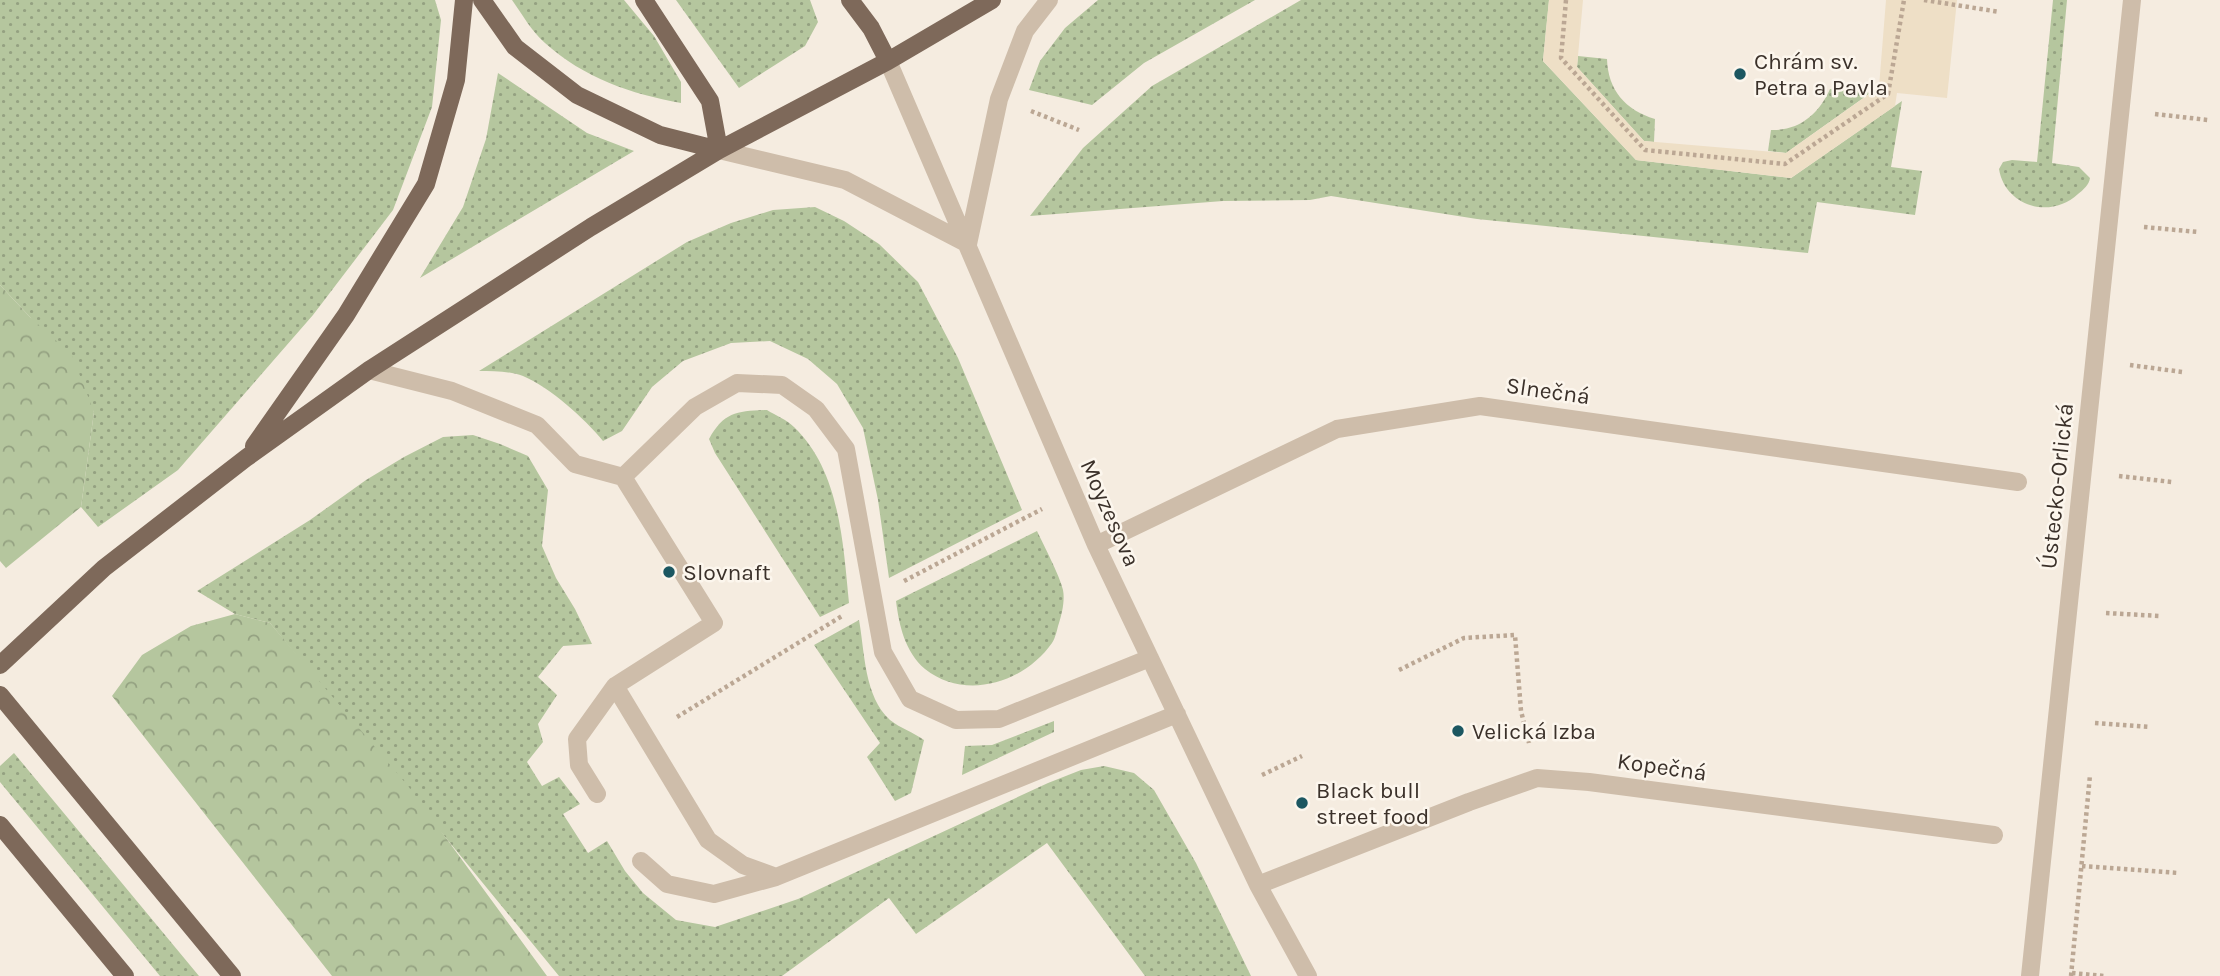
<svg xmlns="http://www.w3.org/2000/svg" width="2220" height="976" viewBox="0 0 2220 976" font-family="Karla,sans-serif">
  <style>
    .grass { fill: url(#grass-dots) }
    .forest { fill: url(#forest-crowns) }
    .plaza { fill: #eedfc6 }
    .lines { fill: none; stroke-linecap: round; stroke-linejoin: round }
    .path { stroke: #bba794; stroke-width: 4.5; stroke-dasharray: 3.5 3.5; stroke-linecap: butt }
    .minor { stroke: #cebdaa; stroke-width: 18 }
    .major { stroke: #7e695a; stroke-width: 18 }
    .poi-dot { fill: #1c5761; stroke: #fcf6ed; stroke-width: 2.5 }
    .labels { text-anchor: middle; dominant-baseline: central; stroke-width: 5; stroke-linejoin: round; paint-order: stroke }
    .poi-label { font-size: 23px; fill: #3b312a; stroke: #fcf6ed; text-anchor: start }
    .street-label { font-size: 23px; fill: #3b312a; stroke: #fcf6ed }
  </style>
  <defs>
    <pattern id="grass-dots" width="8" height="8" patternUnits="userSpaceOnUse" patternTransform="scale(1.75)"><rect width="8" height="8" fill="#b5c69e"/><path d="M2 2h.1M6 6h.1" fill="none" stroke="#94a181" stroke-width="1.8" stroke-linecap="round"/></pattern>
    <pattern id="forest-crowns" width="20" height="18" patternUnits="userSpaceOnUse" patternTransform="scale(1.75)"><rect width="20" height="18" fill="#b5c69e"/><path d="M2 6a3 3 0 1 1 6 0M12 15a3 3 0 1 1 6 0" fill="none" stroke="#94a181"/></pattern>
  </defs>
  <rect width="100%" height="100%" fill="#f5ece0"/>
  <!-- grass -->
  <path class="grass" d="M0,0H435L441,20L432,107L393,210L313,315L178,470L98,527L81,507L94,412L30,317L0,285Z
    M512,0H624L654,36L681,82V103C631,94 584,78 545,43C532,32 522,14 512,0Z
    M676,0H810L818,22L805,46L739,88Z
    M1098,0H1255L1144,63L1092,105L1029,90L1040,61L1065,28Z
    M1301,0H1549L1543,61L1636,160L1791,178L1902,101L1891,167L1922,171L1915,215L1817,202L1808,253L1477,219L1331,196L1310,200L1223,201L1030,216L1083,148L1152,86Z
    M2053,0H2067L2052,163L2079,167L2090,178C2089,185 2084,189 2078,194C2050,220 2005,206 1999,169L2003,162L2012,160L2037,162Z
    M1578,56L1607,59C1608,90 1625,110 1655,119L1654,142L1644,141L1577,67Z
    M498,73L587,133L634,151L420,278L463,207L486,139Z
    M1830,89L1868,92L1869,94L1786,153L1768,151L1771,130C1799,131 1819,114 1830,89Z
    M815,207L844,221L879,244L918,282L958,358L1022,510L889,578L878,500L863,428L837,384L808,359L770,341L731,343L683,361L652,387L622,431L603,441C584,418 551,388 523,376C510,371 493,371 479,371L687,242L731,223L773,210Z
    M767,410C775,415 787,420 794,427C840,471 843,543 849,603L820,617L715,453L709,439C724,412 737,411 767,410Z
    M473,435L500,444L528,456L548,490L542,546L556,578L575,609L592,644L563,646L538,677L557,695L538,724L543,742L527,762L542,786L559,777L580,804L563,814L588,853L607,841L625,871L643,893L676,920L715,927L798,899L1048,783L1081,770L1104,766L1134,773L1154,790L1196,863L1251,976H1145L1047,843L916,934L889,898L782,976H559L270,623L235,614L197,591L310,520L366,480L404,457L443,437Z
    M1037,531C1044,546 1060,576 1063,590C1065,600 1062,614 1059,623C1057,629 1056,637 1052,643C1024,683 965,701 925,669C905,652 899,625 896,601Z
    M859,620C865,653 864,696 890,720C900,728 913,732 924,740L911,793L895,801L867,757L880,743L814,645Z
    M1054,721V732L962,775L965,746L992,745Z
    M14,753L199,976H160L0,782V766Z"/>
  <!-- forest -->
  <path class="forest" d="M0,285L30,317L72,355L94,412L81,507L6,568L0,561Z
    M235,614L270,623L408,786L547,976H332L112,696L142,655L191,626Z"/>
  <!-- plaza -->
  <path class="plaza" d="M1549,0H1583L1577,67L1644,141L1786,153L1879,87L1886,0H1957L1947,98L1897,93L1895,106L1791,178L1636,160L1543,61Z"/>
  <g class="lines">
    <!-- path -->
    <path class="path" d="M1566,0L1561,58L1645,150L1785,164L1888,94L1904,0
      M1924,0L2000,12
      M1031,111L1079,130
      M2155,114L2208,120
      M2144,227L2198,232
      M2130,365L2182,372
      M2119,476L2172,482
      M904,581L1042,509
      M2106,613L2160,616
      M1399,670L1464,638L1515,635L1521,711L1529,743
      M677,717L842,616
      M2095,723L2150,727
      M1262,775L1302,756
      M2082,866L2178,873
      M2072,973L2104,976
      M2071,976L2090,775"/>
    <!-- minor -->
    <path class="minor" d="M888,61L1096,545L1258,885L1308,976
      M719,150L845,180L968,244
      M968,244L999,99L1025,31L1049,0
      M369,370L452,391L537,425L575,464L623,477L714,623L615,686L708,840L743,865L776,877L1177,714
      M623,477L695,407L737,383L782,385L816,409L846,449L883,652L910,699L956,720L999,719L1150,658
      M1096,545L1337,429L1480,406L2018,482
      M597,794L579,765L577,739L615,686
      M641,861L667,884L714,894L776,877
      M1258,885L1469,802L1537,778L1589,782L1994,835
      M2030,976L2132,0"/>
    <!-- major -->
    <path class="major" d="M482,0L515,47L577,95L660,135L719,150
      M644,0L710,101L719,150
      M850,0L871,28L888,61
      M254,446L346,315L426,184L456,80L464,0
      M0,665L104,568L246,458L369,370L591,227L719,150L888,61L992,0
      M0,695L232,976
      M0,825L125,976"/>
  </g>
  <!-- markers -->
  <g class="poi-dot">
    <circle cx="1740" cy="74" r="7"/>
    <circle cx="669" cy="572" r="7"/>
    <circle cx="1458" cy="731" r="7"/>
    <circle cx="1302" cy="803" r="7"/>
  </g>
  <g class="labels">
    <!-- poi labels -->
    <g class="poi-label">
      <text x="1754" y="61">Chrám sv.<tspan x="1754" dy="26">Petra a Pavla</tspan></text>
      <text x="683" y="572">Slovnaft</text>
      <text x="1472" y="731">Velická Izba</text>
      <text x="1316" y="790">Black bull<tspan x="1316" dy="26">street food</tspan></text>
    </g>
    <!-- street labels -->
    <g class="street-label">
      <text transform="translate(1548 391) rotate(8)">Slnečná</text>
      <text transform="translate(2057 486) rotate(-84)">Ústecko-Orlická</text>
      <text transform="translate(1110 513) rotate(66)">Moyzesova</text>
      <text transform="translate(1662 767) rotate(8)">Kopečná</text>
    </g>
  </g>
</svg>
